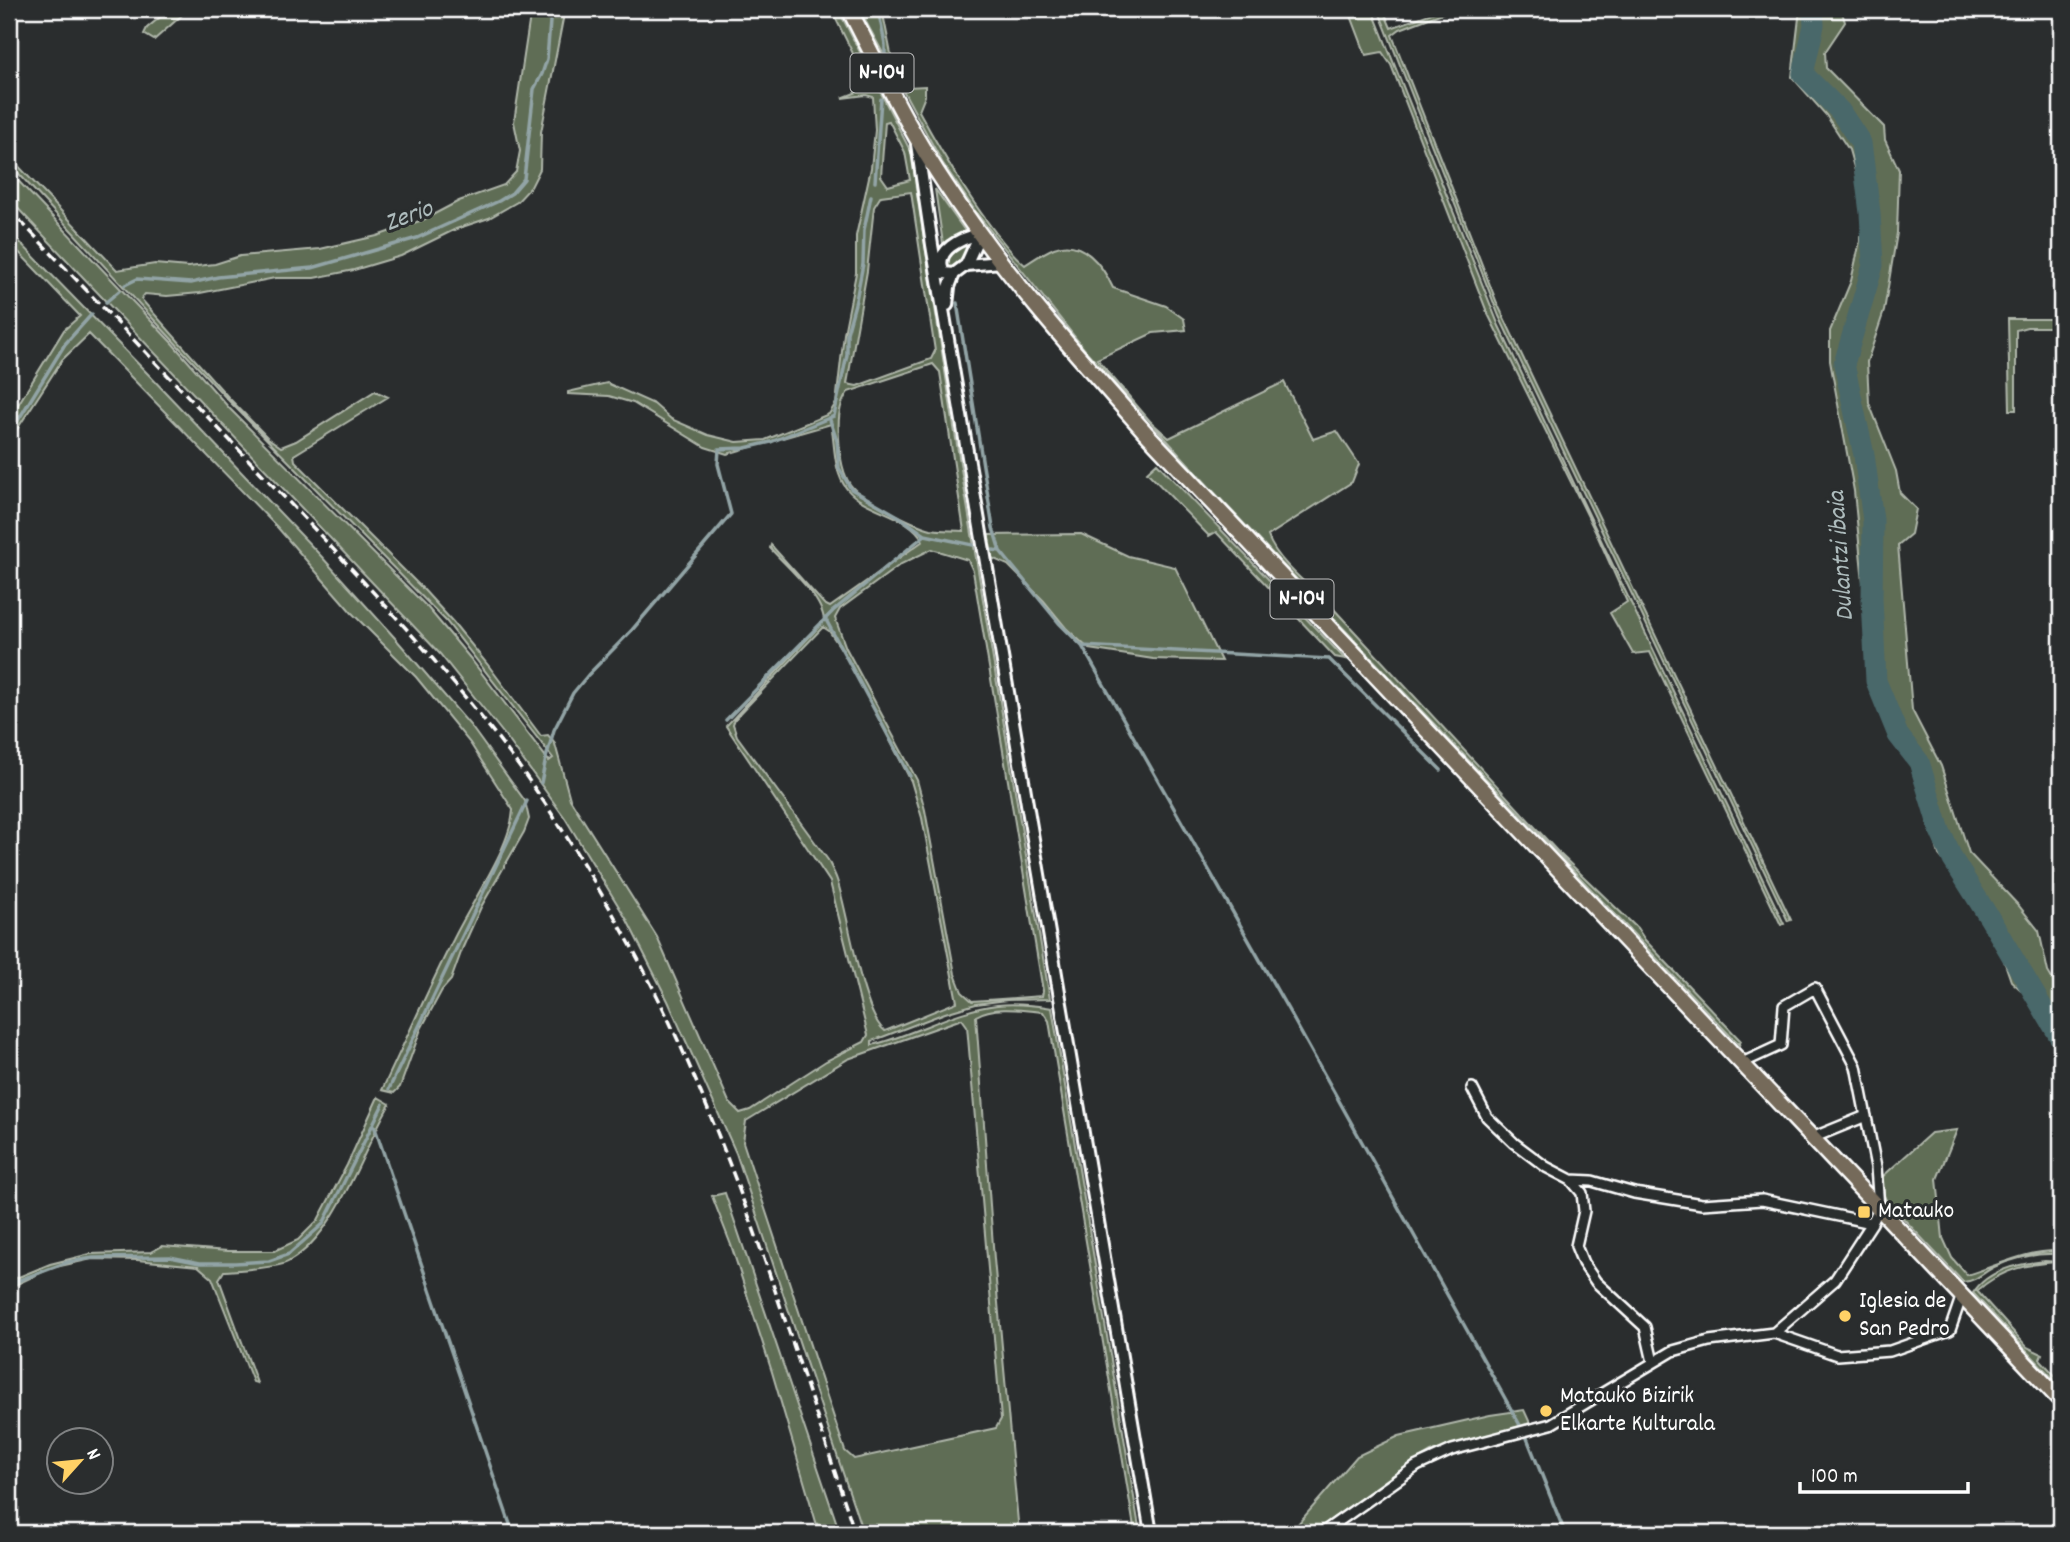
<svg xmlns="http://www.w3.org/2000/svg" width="2070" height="1542" viewBox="0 0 2070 1542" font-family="Dekko,sans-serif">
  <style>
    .green { fill: #5f6d55; stroke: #afb6aa; stroke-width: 2; fill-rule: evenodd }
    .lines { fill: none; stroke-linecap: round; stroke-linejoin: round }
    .stream { stroke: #92a4a6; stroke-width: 3.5 }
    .river { stroke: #49676b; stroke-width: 21 }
    .minor-casing { stroke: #fff; stroke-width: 14 }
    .tertiary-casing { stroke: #fff; stroke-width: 16 }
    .primary-casing { stroke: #fff; stroke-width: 19 }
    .minor { stroke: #2a2d2e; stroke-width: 9 }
    .tertiary { stroke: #2a2d2e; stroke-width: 10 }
    .primary { stroke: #746a5a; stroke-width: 14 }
    .rail { stroke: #fff; stroke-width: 3.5; stroke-dasharray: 10 5; stroke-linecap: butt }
    .poi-dot { fill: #ffd166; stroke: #2a2d2e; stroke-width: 2.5 }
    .labels { text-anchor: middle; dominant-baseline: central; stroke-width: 6; stroke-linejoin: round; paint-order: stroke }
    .shield { fill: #2a2d2e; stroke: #bfc0c0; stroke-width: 2 }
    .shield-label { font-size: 23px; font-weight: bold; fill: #fff }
    .poi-label { font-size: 24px; fill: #fff; stroke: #2a2d2e; text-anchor: start }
    .water-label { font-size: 26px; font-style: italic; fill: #adbbbc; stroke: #2a2d2e }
  </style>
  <rect width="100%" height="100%" fill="#2a2d2e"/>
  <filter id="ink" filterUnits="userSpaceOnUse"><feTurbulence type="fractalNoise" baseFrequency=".0143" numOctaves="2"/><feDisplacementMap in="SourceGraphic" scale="14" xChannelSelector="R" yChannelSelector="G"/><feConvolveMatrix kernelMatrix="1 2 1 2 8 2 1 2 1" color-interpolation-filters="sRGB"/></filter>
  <g filter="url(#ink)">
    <!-- green -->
    <path class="green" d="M170,9H189L154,40L144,34L147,28Z
      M531,9H565L541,132L540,169L531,187L517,202L489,218L456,229L401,256L354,270L314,278H275L200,293L167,296L145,294L141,299L229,398L268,438L281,447L296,441L375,391L388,397L294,455L295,461L423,589L453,622L488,665L541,736L548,735L555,744L570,799L657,937L729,1102L740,1113L750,1110L826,1061L864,1042L868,1035L830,882L726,726L824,621C823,597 786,566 770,548L771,545L824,604L830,607L923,541C911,514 865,512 847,489C833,472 835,444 831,424L727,454L705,447L633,403L609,396L568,394V392L607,383L654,404L671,419L708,435L737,442L765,440L829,414L836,403L844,334L856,273V236L871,168L875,130L873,97L866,95L842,98L865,89L867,82L831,9H838L913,156L916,188L952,415L1050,999L1007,1000L976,1004L945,1013L872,1041V1045C914,1035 954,1010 997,1005C1016,1003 1034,1005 1052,1008L1140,1533H1135L1049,1021L1043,1012C1023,1010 993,1005 976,1016L994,1259L1019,1533H863L736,1153L668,1001L627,920L565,818L507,738L440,654L9,199V171L172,343L230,409L428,608L470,658L549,761L553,758L446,621L229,401L9,163V156L117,270L155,264L188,267L215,264L240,256L320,249L377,236L425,219L459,201L504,185L516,172L520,151L514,122ZM889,121L905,152L910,180L888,186L881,176L885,122ZM911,192L935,351L931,359L857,386L847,384L867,271L874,207L881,196ZM933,364L940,372L964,531C954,530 941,531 931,529C915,525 866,501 854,489C842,477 840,455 839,438C838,422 838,406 848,392ZM932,549L968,560L973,571L1043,991L1042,996L972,1001L962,992L955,974L925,810L917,780L846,648L835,618L840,609L901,564ZM823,627L829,631L848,659L911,781L922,818L957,1002L885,1031C862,1015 848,911 837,880C835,874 831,867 828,860L737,736L733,724L735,719ZM962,1019L967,1026L1001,1419L996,1428L854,1459L845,1451L743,1142L746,1121L848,1059Z
      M859,9H864L866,12L871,11V9H882L892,59L908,87L925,86V96L919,111C943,155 968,198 999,237C1007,247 1015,257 1025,265C1034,259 1044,252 1054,248C1082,237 1103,266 1113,288L1166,306L1184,319L1186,330L1153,333L1097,359L1150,421L1169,438L1284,382L1313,439L1337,431L1359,464L1352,482L1268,536C1277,562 1312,588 1332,607L1558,852L1637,928L1645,940L1741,1041L1739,1045L1214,492L1086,351L978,215L942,162Z
      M1358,9H1372L1499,326L1784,924L1781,925L1650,652L1633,654L1610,613L1627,602L1598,537L1487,312L1391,65L1382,52L1366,55L1350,13Z
      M1378,9H1383L1391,28L1443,9H1453L1400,29L1392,35L1497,303L1791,920L1788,921L1499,316Z
      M1800,9H1841L1845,22L1825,52L1826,68L1884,127L1885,140L1899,170L1897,233L1884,311L1867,362L1869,403L1896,471L1900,493L1916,509L1911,534L1898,545L1912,710L1941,766L1969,853L2019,906L2039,931L2048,972L2061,994V1049L2032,1000L2011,981L2002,955L1964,885L1939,855L1913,760L1887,717L1872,673L1854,491L1830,361V331L1851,281L1863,228L1859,185L1849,150L1826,115L1792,77Z
      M935,189L965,231L943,244Z
      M9,231L149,375L321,556L395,638L470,725L525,801L529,819L524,832L481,907L463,947L451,980L442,990L421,1029L400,1087L394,1093L382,1090C406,1040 428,989 453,940C470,904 511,847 513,810L470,743L416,677L352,613L278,528L89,334L62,360L14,434L9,447V422L11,416L64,330L80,316L9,242Z
      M969,241L972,243L970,249L952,268H949C944,254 958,245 969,241Z
      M2008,319H2061V327H2027L2016,330V410H2010Z
      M1157,463L1345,659L1335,657L1216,532L1209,536L1147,472Z
      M1081,534L1128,556L1175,567L1221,661L1153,659L1089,649L1066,628L1044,601L1008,565L992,558L988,535Z
      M378,1097L390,1104C361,1152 338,1234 288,1262C278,1268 238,1270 224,1271L219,1279L257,1383L253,1382L212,1278L198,1266L137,1260L92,1259L51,1268L9,1288V1281L50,1264L90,1254L151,1252L162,1246L228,1251H274L298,1240L318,1220L347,1165Z
      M1957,1130L1937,1179L1943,1238L1952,1258L1967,1275C2000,1265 2025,1250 2061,1251V1254C2039,1253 2014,1258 1994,1267C1984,1272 1975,1282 1963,1282L1886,1200L1881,1190V1178L1931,1133Z
      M725,1193L840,1533H821L816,1522L772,1372L731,1245L712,1196Z
      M2045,1261L2061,1262C2030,1263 2001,1269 1977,1291L2027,1347L2042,1354L2040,1359L2061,1382V1387L1973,1293C1988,1269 2019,1264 2045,1261Z
      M1524,1410L1530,1423L1431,1452L1393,1475L1313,1533H1290L1357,1456L1399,1436L1490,1415Z"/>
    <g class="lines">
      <!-- stream -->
      <path class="stream" d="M878,9L885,44V59
        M875,182L881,99
        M125,285L137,279L191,283L218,277L312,268L417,238L499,201L512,193L524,179L534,89L542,74L547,59L551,9
        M106,302L119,291
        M957,303L993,528L1000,551
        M830,420L837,441L839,468L851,489L898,516L925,535L973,545
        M9,435L65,344L92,314
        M993,550L1000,551L1059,623L1082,646L1290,1013L1521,1427
        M825,618L910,776
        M1082,646L1329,659L1441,770
        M726,720L833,611L925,535
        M541,783L546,758L554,730L573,693L588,675L632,630L731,514L718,464L719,449L745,448L771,442L834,416L847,355V333L856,300L863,264L864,230L871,196
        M389,1089L527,801
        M374,1125L513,1533
        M9,1284L68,1262L93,1258L170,1257L200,1263H235L269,1261L289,1254L323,1224L383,1104
        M1527,1438L1565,1533"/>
      <!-- river -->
      <path class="river" d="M1813,9L1814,25L1803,74L1840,111L1861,143L1870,213L1873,265L1844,364L1864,455L1873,520L1872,599L1876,681L1898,735L1919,762L1940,831L1953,860L1990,919L2061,1039"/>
      <!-- minor casing -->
      <g class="minor-casing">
        <path id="minor" d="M1742,1063L1781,1045L1784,1006L1815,988L1856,1066L1876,1167L1879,1208L1872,1223L1835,1280L1774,1333
          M1472,1088L1487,1117L1514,1143L1546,1167L1571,1180L1592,1181L1634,1193L1702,1204L1762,1200L1872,1223
          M1812,1138L1866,1116
          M1571,1180L1582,1193L1584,1211L1576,1246L1583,1263L1596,1282L1645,1327L1653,1362
          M1322,1533L1417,1466L1452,1450L1551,1424L1673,1351L1709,1341L1774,1333L1837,1355L1890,1351L1950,1330L1962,1295"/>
      </g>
      <!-- tertiary casing -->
      <g class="tertiary-casing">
        <path id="tertiary" d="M917,144L932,245L1151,1533
          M966,265L1001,262
          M947,305L949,287L954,274L966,265L980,234C962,238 932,250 944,273L954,274"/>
      </g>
      <!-- primary casing -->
      <g class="primary-casing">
        <path id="primary" d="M849,9C880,69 909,131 947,187C1005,275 1076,354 1145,432L2061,1401"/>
      </g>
      <!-- minor -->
      <use href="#minor" class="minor"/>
      <!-- tertiary -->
      <use href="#tertiary" class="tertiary"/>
      <!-- primary -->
      <use href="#primary" class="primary"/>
      <!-- rail -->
      <path class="rail" d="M9,209C107,312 205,414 303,517C394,614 487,712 559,825C596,883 632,944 662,1006C743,1175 796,1356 855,1533"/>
    </g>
  </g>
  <!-- markers -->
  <g class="poi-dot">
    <rect x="1857" y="1205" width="14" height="14" rx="3.5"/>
    <circle cx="1845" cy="1316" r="7"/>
    <circle cx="1546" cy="1411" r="7"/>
  </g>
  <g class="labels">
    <!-- shield labels -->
    <g class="shield">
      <rect x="850.5" y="53.5" width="63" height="39" rx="5"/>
      <rect x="1270.5" y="579.5" width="63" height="39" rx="5"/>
    </g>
    <g class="shield-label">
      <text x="882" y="73">N-104</text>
      <text x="1302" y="599">N-104</text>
    </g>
    <!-- poi labels -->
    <g class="poi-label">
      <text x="1878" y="1212">Matauko</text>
      <text x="1859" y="1302">Iglesia de<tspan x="1859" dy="28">San Pedro</tspan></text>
      <text x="1560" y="1397">Matauko Bizirik<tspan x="1560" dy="28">Elkarte Kulturala</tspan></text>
    </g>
    <!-- water labels -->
    <g class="water-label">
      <text transform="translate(409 217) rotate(-20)">Zerio</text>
      <text transform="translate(1842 556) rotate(-94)">Dulantzi ibaia</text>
    </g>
  </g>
  <!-- margin -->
  <rect width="2070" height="1542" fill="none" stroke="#2a2d2e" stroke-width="35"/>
  <rect x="18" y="18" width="2035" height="1507" fill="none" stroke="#fff" stroke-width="2.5" filter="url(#ink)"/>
  <!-- north arrow -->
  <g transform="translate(80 1461) rotate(63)"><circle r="33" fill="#2a2d2e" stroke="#7f8182" stroke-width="2"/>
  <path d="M0-5L12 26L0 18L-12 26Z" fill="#ffd166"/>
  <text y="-10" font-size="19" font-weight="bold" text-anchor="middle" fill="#ffffff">N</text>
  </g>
  <!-- scale -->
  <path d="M1800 1482v10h168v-10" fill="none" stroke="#ffffff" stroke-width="3.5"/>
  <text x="1811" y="1482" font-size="21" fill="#ffffff" stroke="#2a2d2e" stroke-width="5" paint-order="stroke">100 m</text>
</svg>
